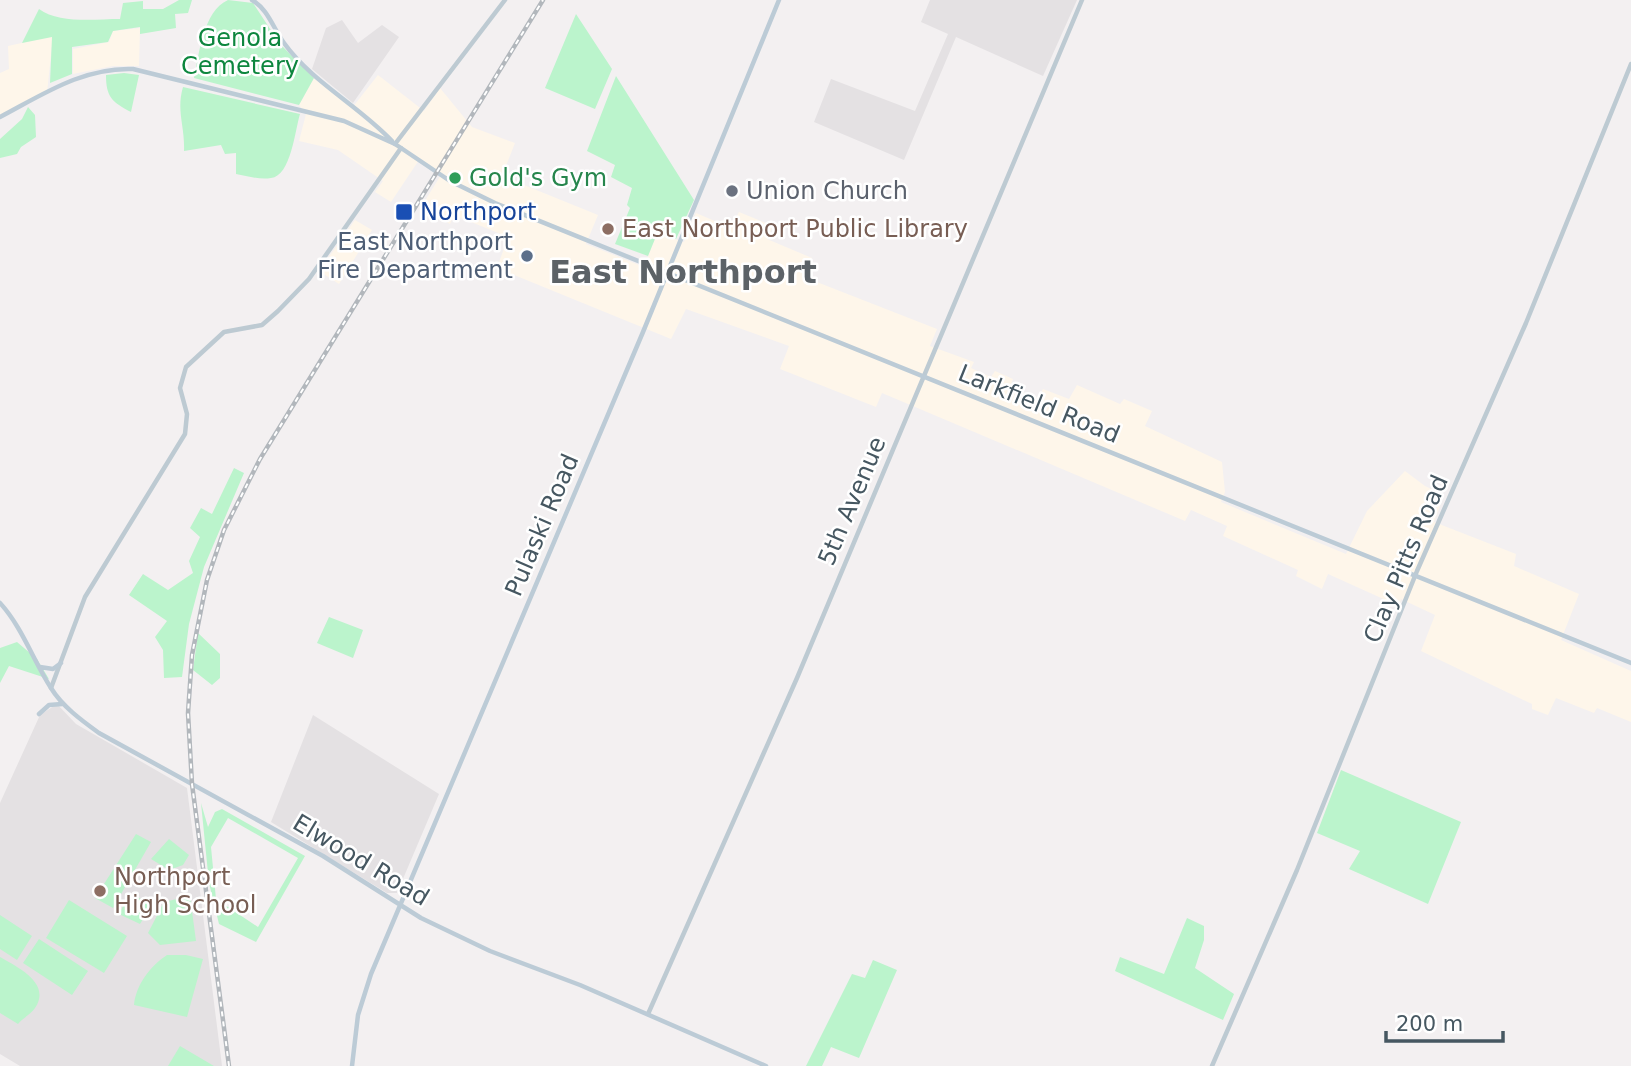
<svg xmlns="http://www.w3.org/2000/svg" width="1631" height="1066" viewBox="0 0 1631 1066" font-family="'DejaVu Sans',sans-serif">
  <style>
    .commercial { fill: #fef6ea }
    .education { fill: #e4e1e3 }
    .green { fill: #bbf4cc; fill-rule: evenodd }
    .lines { fill: none; stroke-linecap: round; stroke-linejoin: round }
    .tertiary { stroke: #bdcad2; stroke-width: 4.5 }
    .secondary { stroke: #bccbd6; stroke-width: 4.5 }
    .rail-casing { stroke: #b2b7bc; stroke-width: 4.5 }
    .rail { stroke: #fff; stroke-width: 2; stroke-dasharray: 5; stroke-linecap: butt }
    .leisure-dot { fill: #2e9e5b; stroke: #fff; stroke-width: 2.5 }
    .worship-dot { fill: #6b7280; stroke: #fff; stroke-width: 2.5 }
    .transit-dot { fill: #1a4fb4; stroke: #fff; stroke-width: 2.5 }
    .education-dot { fill: #8d6e63; stroke: #fff; stroke-width: 2.5 }
    .service-dot { fill: #5c6f8a; stroke: #fff; stroke-width: 2.5 }
    .labels { text-anchor: middle; dominant-baseline: central; stroke-width: 5; stroke-linejoin: round; paint-order: stroke }
    .park-label { font-size: 24px; fill: #0d863e; stroke: #fff }
    .leisure-label { font-size: 24px; fill: #27864d; stroke: #fff; text-anchor: start }
    .worship-label { font-size: 24px; fill: #5b616d; stroke: #fff; text-anchor: start }
    .transit-label { font-size: 24px; fill: #164399; stroke: #fff; text-anchor: start }
    .education-label { font-size: 24px; fill: #785e54; stroke: #fff; text-anchor: start }
    .service-label { font-size: 24px; fill: #4e5e75; stroke: #fff; text-anchor: end }
    .street-label { font-size: 24px; fill: #465761; stroke: #fff }
    .district-label { font-size: 32px; font-weight: bold; fill: #5c6267; stroke: #fff }
  </style>
  <rect width="100%" height="100%" fill="#f3f0f1"/>
  <!-- commercial -->
  <path class="commercial" d="M140,28L139,66H113L73,74V49L109,42L113,31Z
    M53,36L47,93L0,118V73L9,69L8,46Z
    M378,75L424,111L440,88L472,127L515,143L502,176L598,215L586,244L644,267L657,233L684,242L696,213L731,228L739,212L773,226L767,239L812,258L804,277L937,329L930,346L974,362L971,368L991,377L995,371L1013,379L1010,387L1038,398L1043,389L1069,399L1077,385L1120,404L1124,399L1152,411L1145,426L1222,462L1225,492L1221,502L1346,554L1367,511L1405,471L1425,486L1444,495L1434,522L1516,554L1514,566L1579,594L1561,640L1631,671V722L1597,708L1594,713L1556,698L1548,715L1532,709V704L1421,651L1435,615L1401,599L1399,606L1328,574L1322,589L1296,576L1298,570L1223,536L1227,526L1191,510L1185,521L882,393L876,407L780,369L789,346L686,309L671,339L497,268L508,237L454,215L450,224L421,207L441,175L419,160L391,202L375,192L383,181L338,150L299,141L306,114L299,105L314,78L352,108Z
    M355,220L372,230L339,284L319,271Z"/>
  <!-- education -->
  <path class="education" d="M930,0H1077L1043,76L956,37L904,160L814,122L831,79L915,111L948,34L921,22Z
    M342,20L358,43L382,25L399,37L353,103L312,69L326,28Z
    M57,704L76,724L187,788L222,1066H20L0,1054V803L40,715Z
    M313,715L439,794L397,893H387L271,822Z"/>
  <!-- green -->
  <path class="green" d="M179,0H192L188,13L175,14L176,28L140,34V27L113,31L108,42L72,47V74L50,83L52,37L22,43L39,9C59,24 95,19 120,19L123,3L143,1V9H163Z
    M228,0L253,3L280,44L314,78L299,105L194,78C199,55 203,11 228,0Z
    M576,14L612,69L595,109L545,88Z
    M124,73L139,75L131,112C112,102 106,97 106,75Z
    M616,76L694,200L676,239L657,234L648,256L615,244L630,208L627,205L632,188L611,177L615,165L587,151Z
    M183,87L300,114C295,130 291,176 271,178C260,180 247,176 236,174V153L225,154L221,145L184,151C185,126 176,111 183,87Z
    M28,107L35,115L36,137L21,147L17,154L0,158V139L22,119Z
    M234,468L244,473L204,567L189,624L182,677L164,678L163,650L155,637L167,621L129,595L143,574L168,590L193,573L189,561L200,537L190,528L201,508L212,514Z
    M329,617L363,630L353,658L317,643Z
    M198,633L220,654V678L212,685L193,670Z
    M17,642L37,659L49,679L9,666L0,683V648Z
    M1341,770L1461,822L1428,904L1349,869L1360,851L1317,833Z
    M201,803L208,827L215,812L222,809L305,856L256,942L219,924L209,883ZM228,818L298,858L258,927L216,899L211,847Z
    M136,834L151,842L113,908L95,898Z
    M169,839L189,855L183,865L169,870L151,859Z
    M130,894L146,901L149,909L140,924L121,915V910Z
    M190,896L196,941L160,945L148,933L164,902Z
    M69,900L127,936L104,973L46,938Z
    M0,915L32,936L17,960L0,949Z
    M1187,918L1204,926V940L1195,968L1234,994L1223,1020L1115,971L1120,957L1164,974Z
    M39,939L88,971L72,995L23,963Z
    M167,955H186L203,959L187,1017L134,1005C136,985 150,966 167,955Z
    M0,957C17,967 52,983 35,1008C31,1014 23,1018 18,1024L0,1013Z
    M873,960L897,970L859,1058L831,1047L822,1066H806L852,974L865,978Z
    M180,1046L214,1066H168Z"/>
  <g class="lines">
    <!-- tertiary -->
    <path class="tertiary" d="M51,688L85,597L185,434L187,414L180,388L186,367L224,332L262,325L278,311L309,279L401,148L395,144L505,0
      M648,1014L797,678L1082,0
      M1212,1066L1297,870L1417,571L1526,323L1631,64"/>
    <!-- secondary -->
    <path class="secondary" d="M252,0C268,9 273,28 284,43C312,82 359,106 392,141
      M0,117C42,95 83,67 133,69L344,121L395,144
      M401,148L450,181L495,203L1631,663
      M0,603C22,627 33,660 51,688C62,706 81,720 99,733L323,856L421,918L490,951L580,985L766,1066
      M40,667L53,669L61,663
      M39,714L49,705L62,704
      M352,1066L358,1015L371,974L643,332L779,0"/>
    <!-- rail casing -->
    <g class="rail-casing">
      <path id="rail" d="M229,1066L192,784L188,713L192,655L207,580L224,530L260,459L543,0"/>
    </g>
    <!-- rail -->
    <use href="#rail" class="rail"/>
  </g>
  <!-- markers -->
  <circle class="leisure-dot" cx="455" cy="178" r="7"/>
  <circle class="worship-dot" cx="732" cy="191" r="7"/>
  <rect class="transit-dot" x="395" y="203" width="18" height="18" rx="3.5"/>
  <g class="education-dot">
    <circle cx="608" cy="229" r="7"/>
    <circle cx="100" cy="891" r="7"/>
  </g>
  <circle class="service-dot" cx="527" cy="256" r="7"/>
  <g class="labels">
    <!-- park labels -->
    <g class="park-label">
      <text x="240" y="38">Genola<tspan x="240" dy="28">Cemetery</tspan></text>
    </g>
    <!-- leisure labels -->
    <g class="leisure-label">
      <text x="469" y="178">Gold's Gym</text>
    </g>
    <!-- worship labels -->
    <g class="worship-label">
      <text x="746" y="191">Union Church</text>
    </g>
    <!-- transit labels -->
    <g class="transit-label">
      <text x="420" y="212">Northport</text>
    </g>
    <!-- education labels -->
    <g class="education-label">
      <text x="622" y="229">East Northport Public Library</text>
      <text x="114" y="877">Northport<tspan x="114" dy="28">High School</tspan></text>
    </g>
    <!-- service labels -->
    <g class="service-label">
      <text x="513" y="242">East Northport<tspan x="513" dy="28">Fire Department</tspan></text>
    </g>
    <!-- street labels -->
    <g class="street-label">
      <text transform="translate(1039 404) rotate(22)">Larkfield Road</text>
      <text transform="translate(852 501) rotate(-67)">5th Avenue</text>
      <text transform="translate(542 525) rotate(-67)">Pulaski Road</text>
      <text transform="translate(1406 559) rotate(-67)">Clay Pitts Road</text>
      <text transform="translate(361 860) rotate(31)">Elwood Road</text>
    </g>
    <!-- district labels -->
    <g class="district-label">
      <text x="683" y="272">East Northport</text>
    </g>
  </g>
  <!-- scale -->
  <path d="M1386 1031v10h117v-10" fill="none" stroke="#465761" stroke-width="3.5"/>
  <text x="1396" y="1031" font-size="21" fill="#465761" stroke="#ffffff" stroke-width="5" paint-order="stroke">200 m</text>
</svg>
